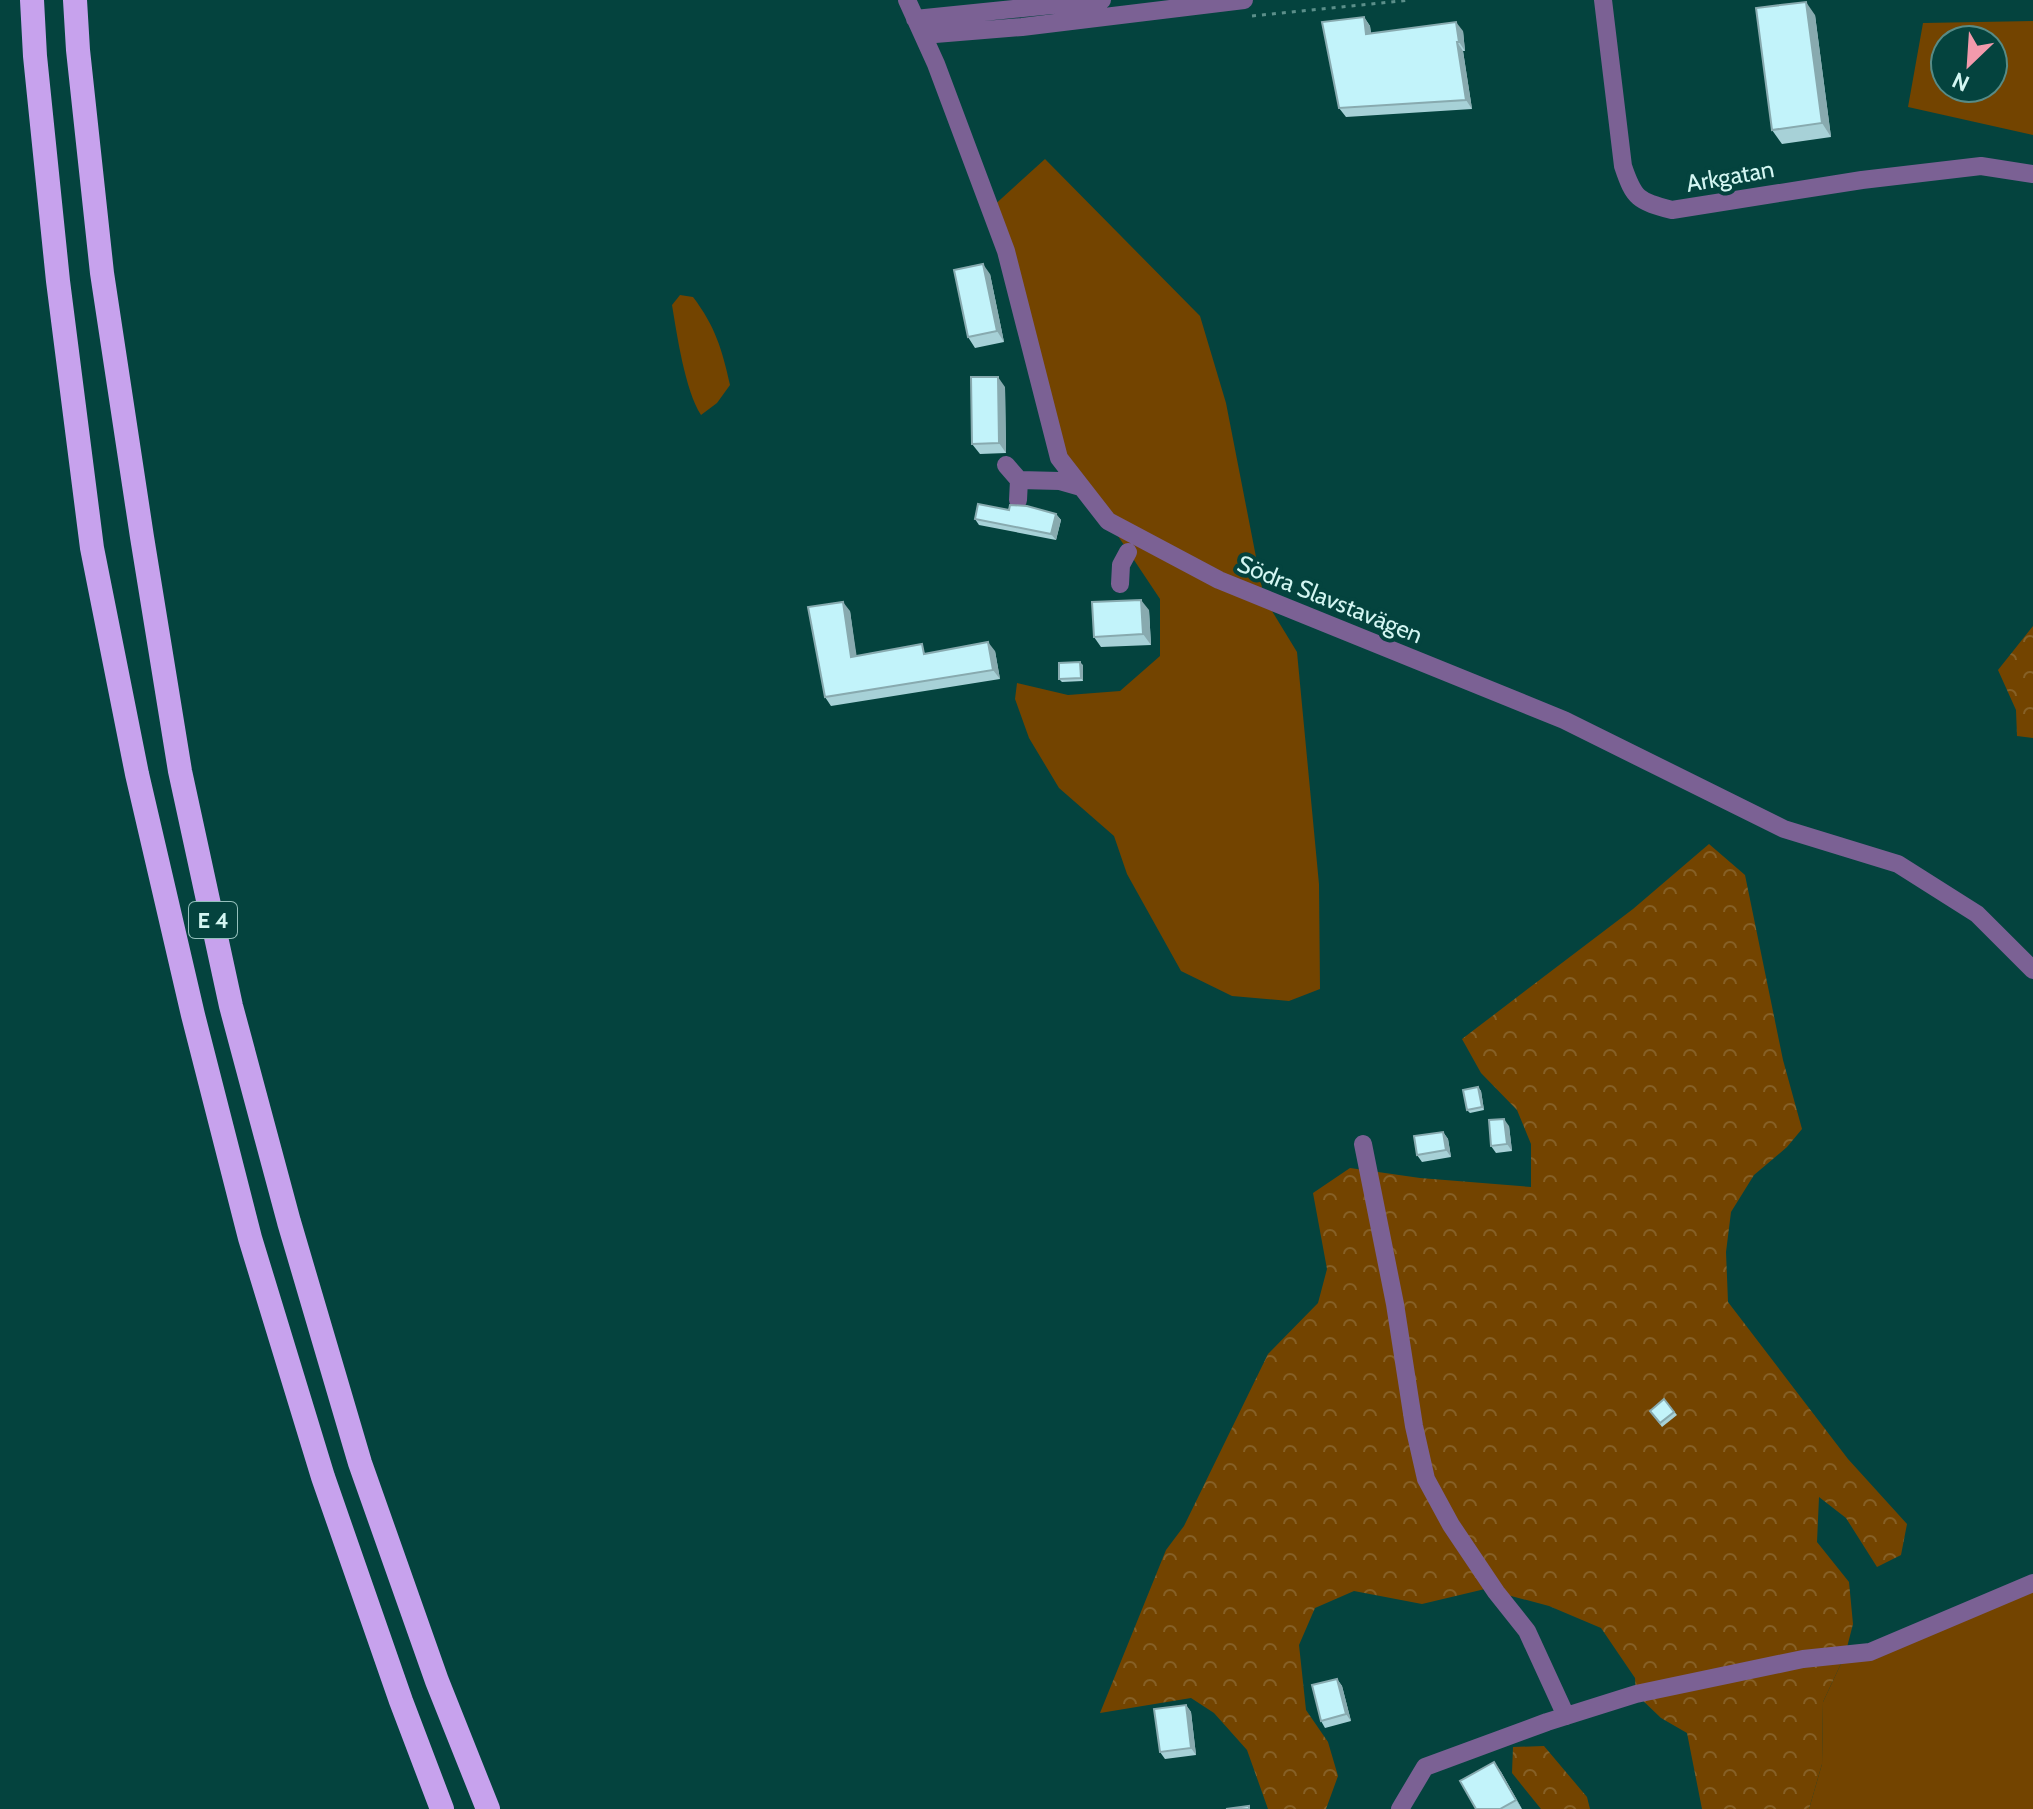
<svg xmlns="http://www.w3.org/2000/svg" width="2033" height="1809" viewBox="0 0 2033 1809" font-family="Cabin,sans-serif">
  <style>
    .green { fill: #734400; fill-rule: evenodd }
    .forest { fill: url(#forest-crowns) }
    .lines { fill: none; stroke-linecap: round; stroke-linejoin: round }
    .path { stroke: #5b8f8a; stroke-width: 3; stroke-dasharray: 4 6; stroke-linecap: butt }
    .minor { stroke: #7b6194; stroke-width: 18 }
    .highway { stroke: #c7a2ed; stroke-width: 24 }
    .wall { fill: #a7d1d7 }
    .shaded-wall { fill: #88aaaf }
    .building { fill: #c2f3fa; stroke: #88aaaf; stroke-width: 2 }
    .labels { text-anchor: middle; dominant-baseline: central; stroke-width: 8; stroke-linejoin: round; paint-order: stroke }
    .shield { fill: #04433e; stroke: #95c0bc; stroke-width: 2 }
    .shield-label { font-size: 22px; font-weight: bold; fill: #d3f6f2 }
    .street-label { font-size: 24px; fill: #d3f6f2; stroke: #04433e }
  </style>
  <defs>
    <pattern id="forest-crowns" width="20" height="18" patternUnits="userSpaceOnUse" patternTransform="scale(2)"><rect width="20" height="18" fill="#734400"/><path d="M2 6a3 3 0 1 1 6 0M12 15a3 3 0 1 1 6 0" fill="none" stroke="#866026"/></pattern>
  </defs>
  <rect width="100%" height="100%" fill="#04433e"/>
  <!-- green -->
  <path class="green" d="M2033,21V135L1908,107L1923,23ZM1945,40H1993V88H1945Z
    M1045,159L1200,316L1226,403L1264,598L1297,652L1319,884L1320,989L1289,1001L1232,996L1181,971L1127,874L1114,836L1059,788L1029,738L1015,699L1017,683L1068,695L1120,691L1160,656V599L1108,521L1059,458L991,208Z
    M680,295L693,297C715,326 722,349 730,385L717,403L701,415C685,390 677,335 672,305Z
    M2033,1583V1809H1809L1822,1764L1823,1702L1845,1655Z"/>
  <!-- forest -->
  <path class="forest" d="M2033,626V738L2017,736L2016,710L1998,670Z
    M1709,844L1745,875L1783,1060L1802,1129L1787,1147L1754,1175L1731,1212L1726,1252L1728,1302L1848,1459L1907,1524L1901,1555L1877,1567L1846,1518L1819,1497L1817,1542L1849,1582L1853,1624L1845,1655L1823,1702L1822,1764L1809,1809H1702L1687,1733L1661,1718L1636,1694L1635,1678L1601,1628L1549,1606L1485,1589L1422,1604L1354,1591L1315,1608L1299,1645L1306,1710L1328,1742L1338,1776L1326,1809H1268L1247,1750L1214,1713L1191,1698L1100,1713L1166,1550L1184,1526L1268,1354L1318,1303L1327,1269L1313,1193L1350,1168L1420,1178L1531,1187V1144L1517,1110L1481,1073L1462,1039L1633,909Z
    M1544,1746L1587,1797L1590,1809H1541L1512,1773L1513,1747Z"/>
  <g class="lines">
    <!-- path -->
    <path class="path" d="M1252,16L1411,0"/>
    <!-- minor -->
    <path class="minor" d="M907,0L936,64L1006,251L1059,458L1108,521L1219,580L1564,720L1784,829L1898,864L1977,914L2033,970
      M1603,0L1623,166C1634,199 1638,201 1672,210L1862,180L1981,166L2033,174
      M915,19L1102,0
      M923,35L1022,27L1244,0
      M1006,465L1019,480L1018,500
      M1019,480L1060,481L1081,487
      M1120,584L1121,565L1128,552
      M1363,1144L1395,1304L1414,1426L1426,1479L1451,1525L1496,1592L1527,1631L1566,1716
      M1400,1809L1425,1767L1547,1722L1636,1694L1803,1659L1870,1652L2033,1583"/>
    <!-- highway -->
    <path class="highway" d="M32,0L35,56L58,281L92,548L137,774L193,1015L250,1238L323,1477L401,1701L442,1809
      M75,0L78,50L102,273L142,537L180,771L231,1006L289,1222L360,1463L437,1681L488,1809"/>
  </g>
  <!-- wall -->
  <path class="wall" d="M1815,15L1831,137L1782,144L1772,130Z
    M1364,17L1370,26L1371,33L1463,31L1465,51H1463L1472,109L1346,117L1339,108Z
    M990,274L1004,342L975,348L968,337Z
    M1005,387L1006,453L980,454L972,444Z
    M1009,510L1056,514L1061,520L1056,540L979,525L975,519Z
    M1149,610L1151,645L1101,647L1094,637Z
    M850,611L856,656L995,651L1000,679L831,706L825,697Z
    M1083,665V681L1062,682L1059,679Z
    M1478,1087L1481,1091L1484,1110L1470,1113L1467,1110Z
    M1509,1126L1512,1151L1496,1153L1491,1146Z
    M1443,1132L1448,1139L1451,1157L1422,1162L1417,1155Z
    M1664,1399L1677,1415L1662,1427L1650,1411Z
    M1337,1679L1342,1686L1351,1721L1325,1728L1321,1721Z
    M1186,1705L1191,1712L1196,1755L1165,1759L1160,1752Z
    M1494,1762L1501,1772L1522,1809H1476Z"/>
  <!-- shaded-wall -->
  <path class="shaded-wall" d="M1806,2L1815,15L1831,137L1822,123Z
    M1364,17L1370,26L1372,43L1366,34Z
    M1456,22L1463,31L1465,51L1459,42Z
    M1457,42L1463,51L1472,109L1466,100Z
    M983,264L990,274L1004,342L997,331Z
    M998,377L1005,387L1006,453L999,443Z
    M1056,514L1061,520L1056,540L1051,534Z
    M1141,600L1149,610L1151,645L1143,634Z
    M843,602L850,611L858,665L851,657Z
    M988,642L995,651L1000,679L993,670Z
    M1080,662L1083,665V681L1081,678Z
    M1478,1087L1481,1091L1484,1110L1482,1107Z
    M1504,1119L1509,1126L1512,1151L1507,1144Z
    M1443,1132L1448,1139L1451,1157L1446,1150Z
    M1337,1679L1342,1686L1351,1721L1346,1714Z
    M1186,1705L1191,1712L1196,1755L1191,1748Z
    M1494,1762L1501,1772L1522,1809L1516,1800Z"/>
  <!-- building -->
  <path class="building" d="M1806,2L1822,123L1772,130L1756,8Z
    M1364,17L1366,34L1456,22L1459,42H1457L1466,100L1339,108L1322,22Z
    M983,264L997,331L968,337L954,270Z
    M971,377H998L999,443L972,444Z
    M978,504L1009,510L1010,505L1027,506L1056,514L1051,534L975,519Z
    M1141,600L1143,634L1094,637L1092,602Z
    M843,602L851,657L922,644L924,654L988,642L993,670L825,697L808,607Z
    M1080,662L1081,678L1059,679V663Z
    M1478,1087L1482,1107L1467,1110L1463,1090Z
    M1504,1119L1507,1144L1491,1146L1489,1120Z
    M1443,1132L1446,1150L1417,1155L1414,1136Z
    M1664,1399L1674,1412L1660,1423L1650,1411Z
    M1337,1679L1346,1714L1321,1721L1312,1685Z
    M1186,1705L1191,1748L1160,1752L1154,1709Z
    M1494,1762L1516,1800L1500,1809H1476L1460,1781Z
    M1249,1806V1809H1226Z"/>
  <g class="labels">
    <!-- shield labels -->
    <rect class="shield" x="189" y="902" width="48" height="36" rx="6"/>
    <g class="shield-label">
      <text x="213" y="920">E 4</text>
    </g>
    <!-- street labels -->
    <g class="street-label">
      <text transform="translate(1730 176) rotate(-10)">Arkgatan</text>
      <text transform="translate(1330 599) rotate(22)">Södra Slavstavägen</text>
    </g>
  </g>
  <!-- north arrow -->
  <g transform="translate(1969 64) rotate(205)"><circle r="38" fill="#04433e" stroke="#578b86" stroke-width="2"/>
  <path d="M0-6L14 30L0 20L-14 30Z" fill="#f39aac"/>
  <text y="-12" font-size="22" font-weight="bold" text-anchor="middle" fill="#d3f6f2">N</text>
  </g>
</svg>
